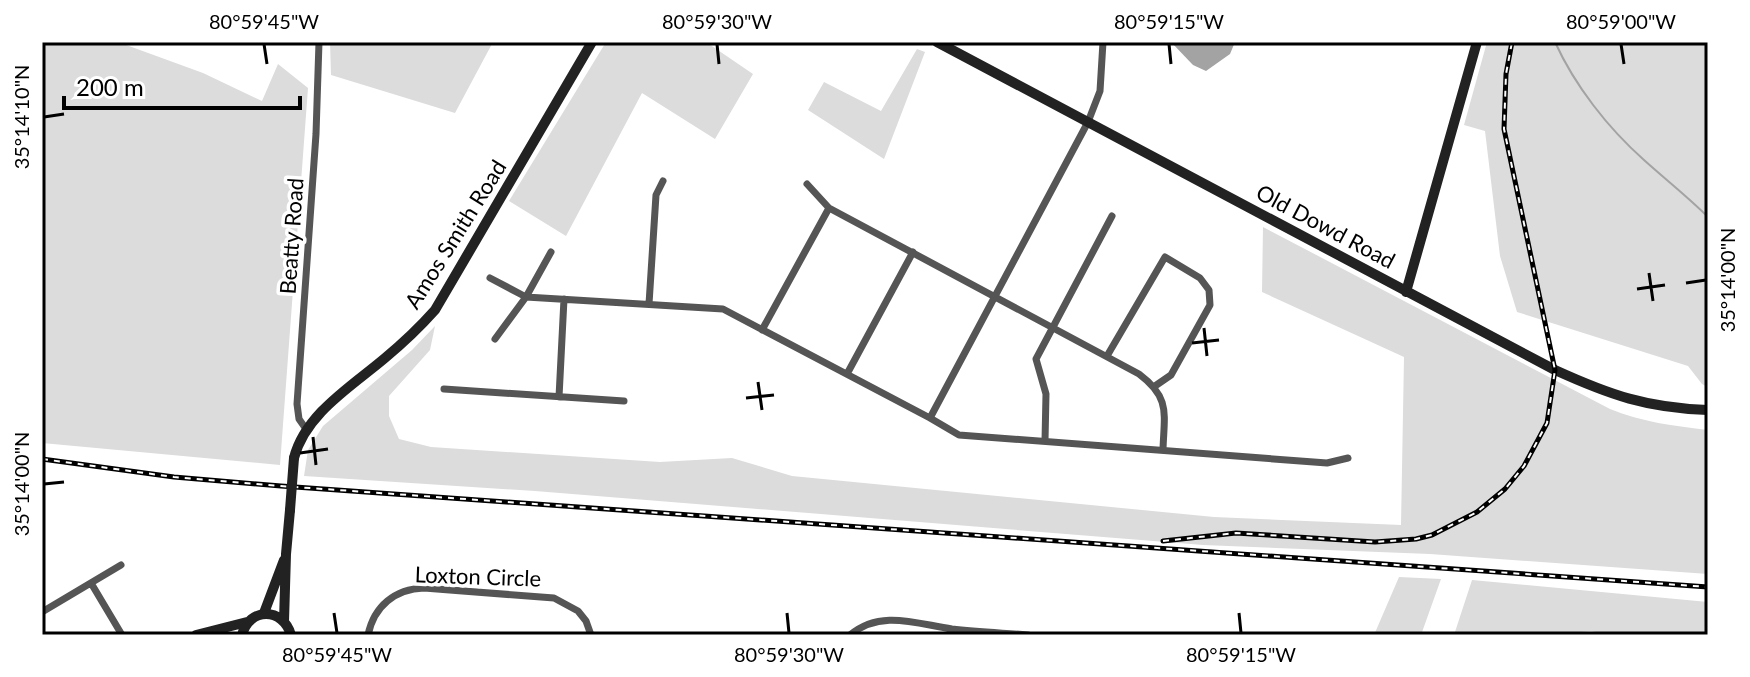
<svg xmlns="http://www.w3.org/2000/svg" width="1750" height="677" viewBox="0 0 1750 677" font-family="Lato,sans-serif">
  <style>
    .green { fill: #dcdcdc }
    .water { fill: #a3a3a3 }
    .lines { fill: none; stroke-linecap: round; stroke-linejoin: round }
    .stream { stroke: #a3a3a3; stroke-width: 2 }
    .street { stroke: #555; stroke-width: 7 }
    .secondary { stroke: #222; stroke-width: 10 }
    .rail-casing { stroke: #000; stroke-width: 5 }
    .rail { stroke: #fff; stroke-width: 2; stroke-dasharray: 6; stroke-linecap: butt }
    .secondary-bridge { stroke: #222; stroke-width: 10 }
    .ticks { fill: none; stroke: #000; stroke-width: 3 }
    .labels { text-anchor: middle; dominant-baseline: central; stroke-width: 7; stroke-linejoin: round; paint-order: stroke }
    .street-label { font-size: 22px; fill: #000; stroke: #fff }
    .neatline { fill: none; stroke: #000; stroke-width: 3 }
    .ticks-label { font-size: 20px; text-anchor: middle; fill: #000 }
  </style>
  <rect width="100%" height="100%" fill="#fff"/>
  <!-- green -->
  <path class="green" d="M42,42H118L203,73L262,101L278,64L308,88L280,465L42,443Z
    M330,42H493L455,113L331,75Z
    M606,42H706L753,74L715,139L642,93L566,236L509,201Z
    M1487,42H1708V387L1702,384L1688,366L1517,312L1500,256L1485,131L1464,125Z
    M917,49L925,52L884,159L808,110L824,82L881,111Z
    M1263,227L1610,409C1642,422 1674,426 1708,430V574L1430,554L1203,545L535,491L304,476L308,450L323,426L412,350L435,326L430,350L389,396V416L399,439L431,447L660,462L732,458L792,476L1214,517L1401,525L1404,357L1262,292Z
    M1399,577L1441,579L1421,635H1374Z
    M1472,580L1708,602V635H1611L1591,631L1550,635H1454Z"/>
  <!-- water -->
  <path class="water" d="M1171,42H1235L1230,54L1206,71L1193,65Z"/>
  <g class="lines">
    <!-- stream -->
    <path class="stream" d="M1555,42C1575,86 1608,128 1644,160C1665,179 1688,197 1708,217"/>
    <!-- street -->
    <path class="street" d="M1103,42L1100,91L1088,122L930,418L959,435L1327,463L1348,458
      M807,184L829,208L1139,374C1171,398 1164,414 1163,450
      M490,278L526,297L723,309L930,418
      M649,304L656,195L663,181
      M762,330L829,208
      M495,339L526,297L551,252
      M1107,356L1165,257L1200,278L1209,290L1210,305L1171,375L1155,386
      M847,374L913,252
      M444,389L624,401
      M559,397L564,299
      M306,429L299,419L297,404L316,134L319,42
      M1045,441L1046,394L1036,359L1112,216
      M91,583L122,635
      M42,612L121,565
      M368,635C374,606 395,589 424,588L554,598L578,611L586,621L591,635
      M850,635C881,609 917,624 952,629C977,632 1003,633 1028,635"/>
    <!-- secondary -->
    <path class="secondary" d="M937,42L1555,370C1610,395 1647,408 1708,410
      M1406,292L1477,42
      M294,458C305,414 352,386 385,358C403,343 419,328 435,310L592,42
      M264,613L284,560
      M284,621L286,554L290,510
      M196,635L247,622
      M242,635C249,607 283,607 291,635"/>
    <!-- rail casing -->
    <g class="rail-casing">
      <path id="rail" d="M42,459L174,477L281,486L1708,587
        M1163,541L1236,533L1375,542L1416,539L1432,535L1477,512L1505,489L1524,466L1547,423L1555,370L1504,129L1506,74L1512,42"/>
    </g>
    <!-- rail -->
    <use href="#rail" class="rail"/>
    <!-- secondary-bridge -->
    <path class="secondary-bridge" d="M290,510L294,458"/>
  </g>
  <!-- ticks -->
  <path class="ticks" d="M264,44L267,64M717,44L719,64M1169,44L1171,64M1621,44L1624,64M44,117L64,114M1649,273L1653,301M1686,283L1706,280M1637,289L1665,285M1204,328L1207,356M1192,343L1219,340M758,382L762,410M746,398L774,395M313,437L316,465M300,453L328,449M44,484L64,482M334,613L337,633M787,613L789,633M1239,613L1241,633"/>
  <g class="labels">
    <!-- street labels -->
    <g class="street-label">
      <text transform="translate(1326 226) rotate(28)">Old Dowd Road</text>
      <text transform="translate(455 234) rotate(-58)">Amos Smith Road</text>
      <text transform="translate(291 236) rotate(-86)">Beatty Road</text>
      <text transform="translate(478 576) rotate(2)">Loxton Circle</text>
    </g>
  </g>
  <!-- border -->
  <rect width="1750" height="677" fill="none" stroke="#ffffff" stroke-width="88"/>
  <!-- scale -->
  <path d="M64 96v12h236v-12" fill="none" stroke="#000000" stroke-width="4"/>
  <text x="76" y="96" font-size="24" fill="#000000" stroke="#ffffff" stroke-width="6" paint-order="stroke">200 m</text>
  <rect x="44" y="44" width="1662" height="589" class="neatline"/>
  <g class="ticks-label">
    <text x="264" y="29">80°59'45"W</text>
    <text x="717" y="29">80°59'30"W</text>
    <text x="1169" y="29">80°59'15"W</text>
    <text x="1621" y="29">80°59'00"W</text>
    <text transform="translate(22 117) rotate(-90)" y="7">35°14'10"N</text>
    <text transform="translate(1728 280) rotate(-90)" y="7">35°14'00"N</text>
    <text transform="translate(22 484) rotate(-90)" y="7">35°14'00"N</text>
    <text x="337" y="662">80°59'45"W</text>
    <text x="789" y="662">80°59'30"W</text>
    <text x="1241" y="662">80°59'15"W</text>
  </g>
</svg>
